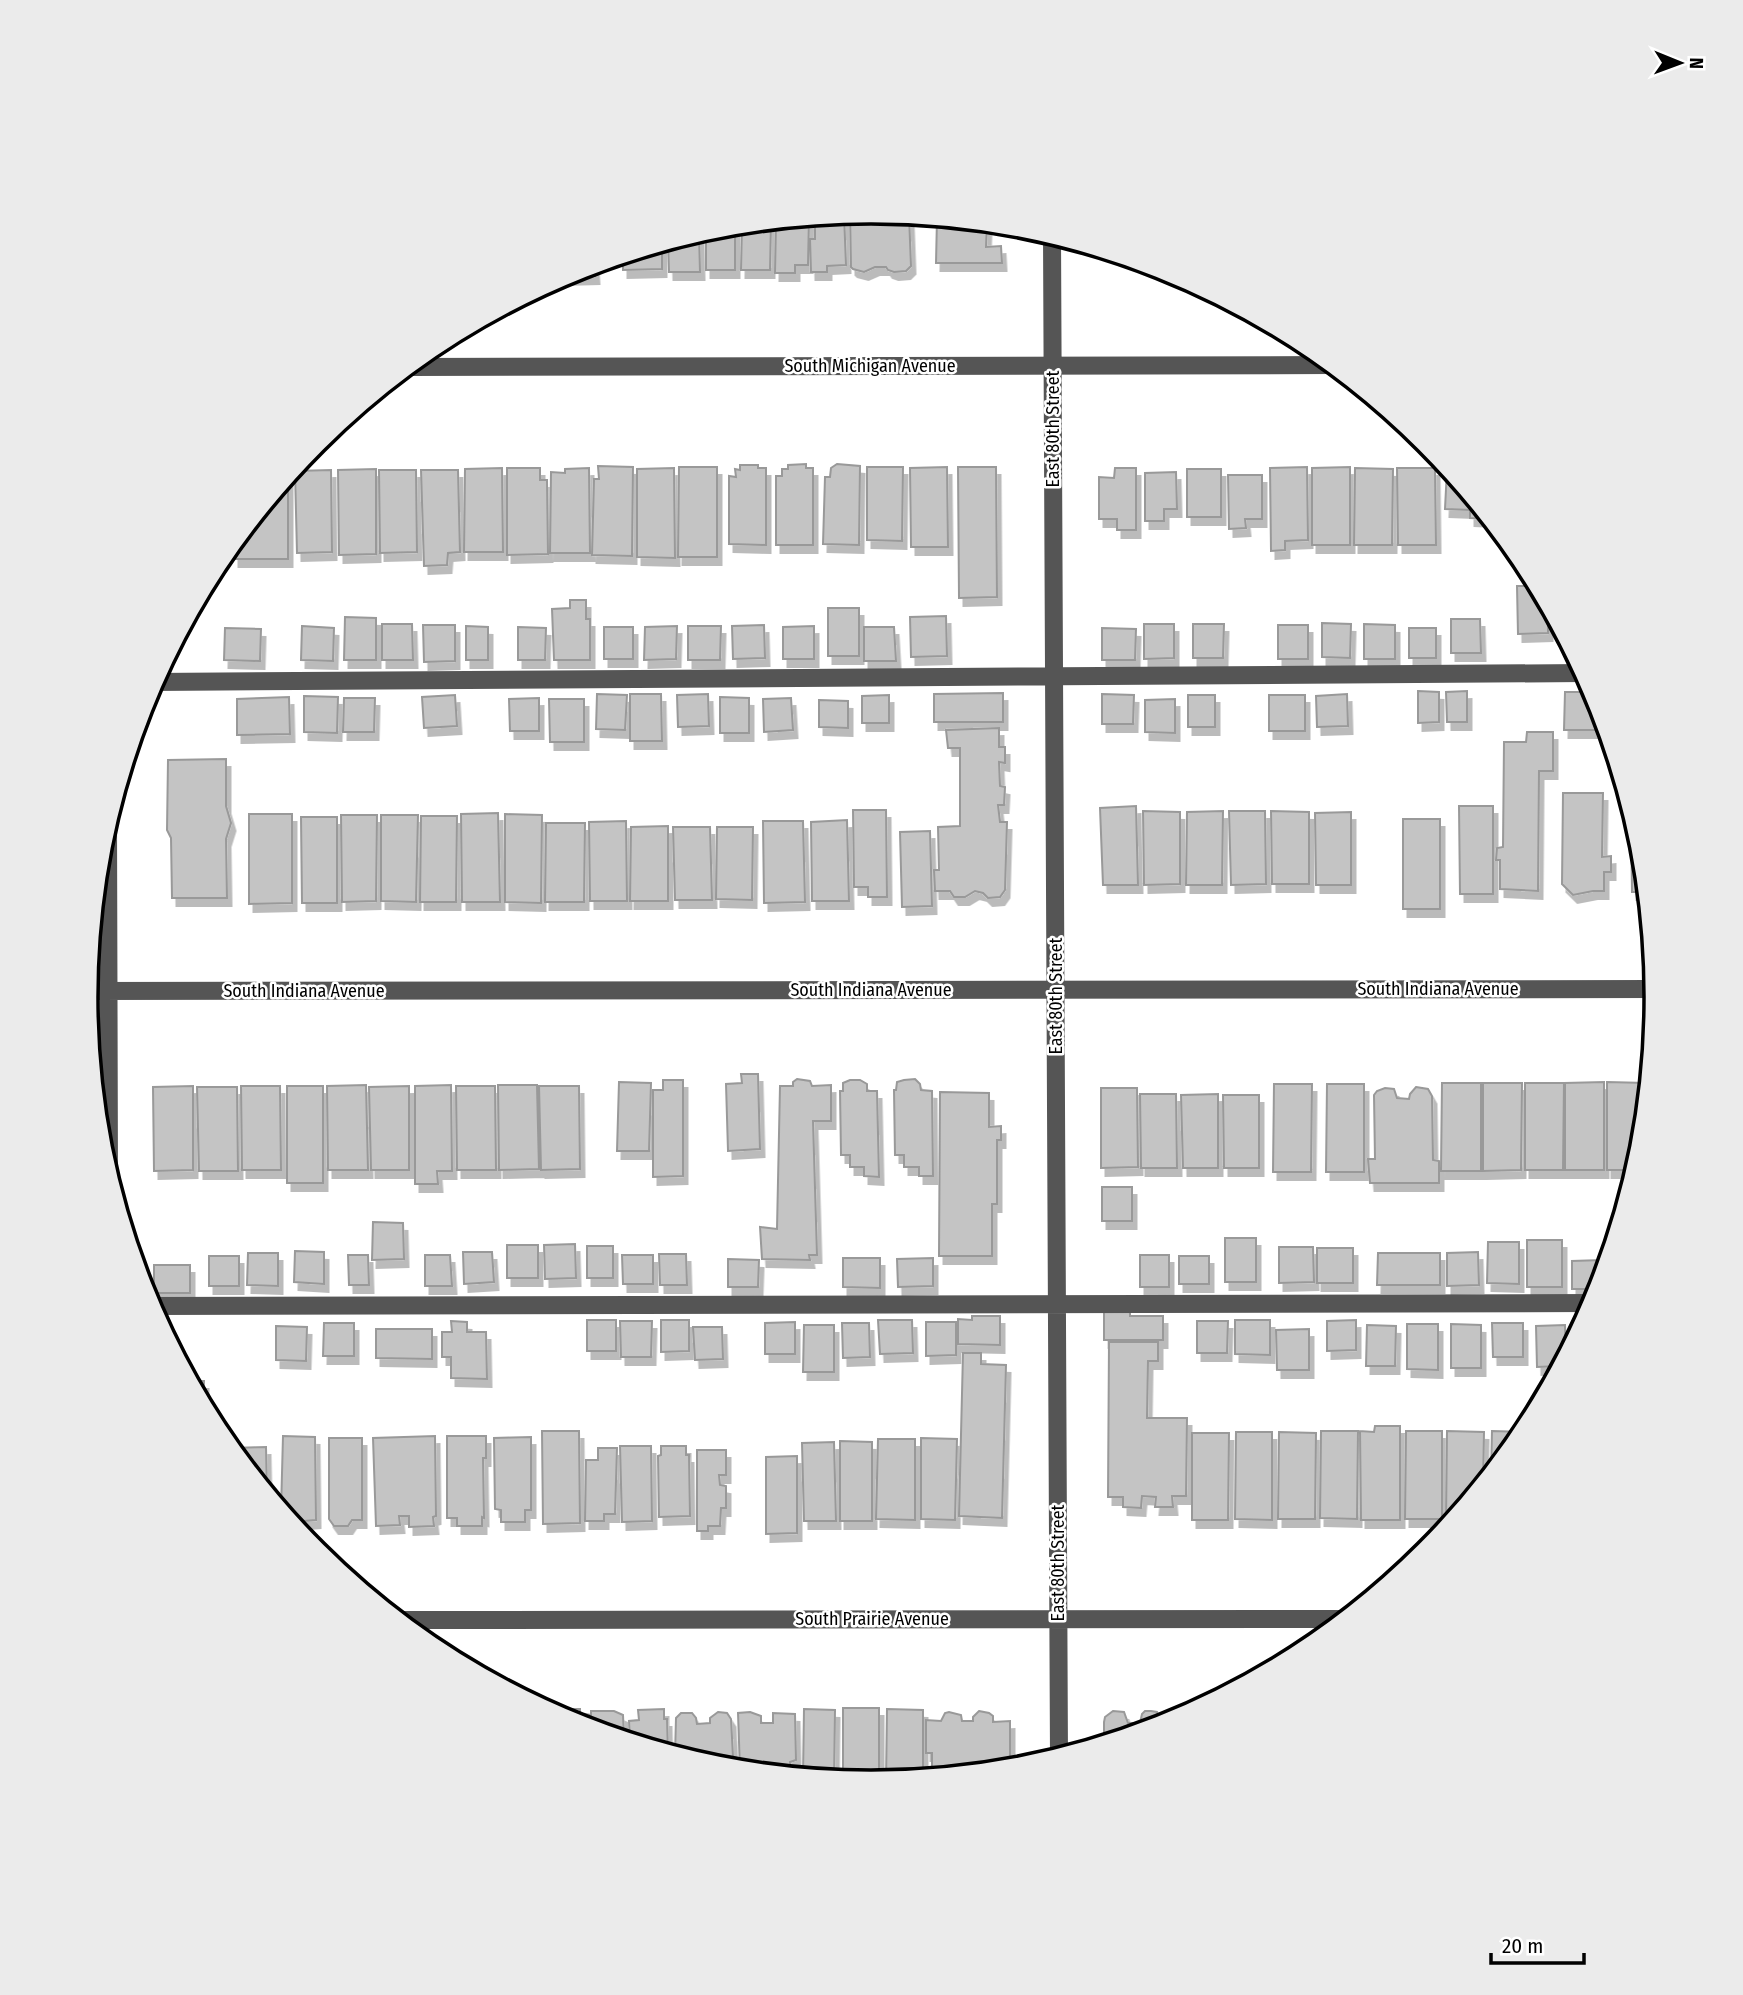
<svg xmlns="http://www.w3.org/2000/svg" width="1743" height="1995" viewBox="0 0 1743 1995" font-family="'Fira Sans Condensed',sans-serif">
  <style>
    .building { fill: #c4c4c4; stroke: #999; stroke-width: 2; filter: url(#shadow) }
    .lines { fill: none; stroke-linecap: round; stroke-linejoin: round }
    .minor { stroke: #555; stroke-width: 18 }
    .labels { text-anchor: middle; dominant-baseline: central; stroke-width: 5; stroke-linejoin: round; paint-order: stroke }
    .street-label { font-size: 18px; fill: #000; stroke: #fff }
    .rim { fill: none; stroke: #000; stroke-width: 3.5 }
  </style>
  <defs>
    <filter id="shadow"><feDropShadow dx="4.5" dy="8" stdDeviation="0" flood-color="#0004"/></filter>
  </defs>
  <rect width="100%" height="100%" fill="#fff"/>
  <!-- building -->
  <path class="building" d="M872,212L909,215L911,266L906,271L894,272L888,270L886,267H875L864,272L853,269L851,267L850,214Z
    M844,214L846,265L827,266V272H811L810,239H815V217Z
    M809,218L808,265H795V273H775L776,221Z
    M937,218L987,223L986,247L1001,246L1002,263H936Z
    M771,222L770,270H741L742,224Z
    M735,225V270H706V231L719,227Z
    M699,233L700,272H669L668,242Z
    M662,244V269L623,270V256Z
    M594,264L595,276L562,277L571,271Z
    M806,464V468H813V545H776V476H782V469H788V465Z
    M837,464L860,466L859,545L823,544L825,477H830L831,468Z
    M740,465H758V468H766V545L729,544V476L736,477L735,469L740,470Z
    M598,466L633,467L632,556L592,555L594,479H599Z
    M679,467H717V557H678Z
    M867,467H903L902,541L867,540Z
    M947,467L948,547H911L910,468Z
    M958,467H996L997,597L959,598Z
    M1307,467L1308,540L1285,541V550L1271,551L1270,468Z
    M1350,467V545H1312V468Z
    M502,468L503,552H464L465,469Z
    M507,468H540V480H547L548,554L507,555Z
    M589,468L590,553H550L551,472L565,473V469Z
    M674,468L675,558L637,557V469Z
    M1115,468H1136V530H1117V519H1099V477L1114,478Z
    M1355,468L1393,469L1392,545H1354Z
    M1397,468H1435L1436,545H1398Z
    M376,469V554L339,555L338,470Z
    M1187,469H1221V517H1187Z
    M1447,469H1449L1490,519L1470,518V510L1445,509Z
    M331,470L332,552L297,553L295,471Z
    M379,470H416L417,552L380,553Z
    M421,470H458L460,552L448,553L447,565L424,566Z
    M1176,472L1177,509H1164V521H1145V473Z
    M1228,475H1262V519H1245L1246,528L1229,529Z
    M288,476V559H234V542Z
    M1517,586H1538L1548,604V633L1518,634Z
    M570,600H586V619H590V660H554L552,609L570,608Z
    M828,608H859V656H828Z
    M946,616L947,656L911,657L910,617Z
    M345,617L376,618V660H344Z
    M1451,619H1480L1481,653H1451Z
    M1322,623L1351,624L1350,658L1322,657Z
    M382,624H412L413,660H382Z
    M1144,624H1174V658L1144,659Z
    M1193,624H1224L1223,658H1193Z
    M1364,624L1395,625V659H1364Z
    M423,625H455V661L424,662Z
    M764,625L765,658L733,659L732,626Z
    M1278,625H1308V659H1278Z
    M302,626L334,628L333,661L301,660Z
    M466,626L488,627V660H466Z
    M677,626L676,659L644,660L645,627Z
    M688,626H721L720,660H688Z
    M814,626V659H783V627Z
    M518,627L546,628L545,660H518Z
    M604,627H633V659H604Z
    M864,627H894L896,661H864Z
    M225,628L261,629L260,661L224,660Z
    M1102,628L1136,629L1135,660H1102Z
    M1409,628H1436V658H1409Z
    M1418,691L1439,692V722L1418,723Z
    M1467,691V722H1447L1446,692Z
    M1565,692H1595L1608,730H1564Z
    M1003,693V722H934V694Z
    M597,694L627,695L625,730L596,729Z
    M630,694H661L662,741H630Z
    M708,694L709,726L678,727L677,695Z
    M1102,694L1134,695L1133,724H1102Z
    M1347,694L1348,726L1317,727L1316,696Z
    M455,695L457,726L424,728L422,697Z
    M889,695V723H862V696Z
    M1188,695H1215V727H1188Z
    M1269,695H1305V731H1269Z
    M304,696L338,697L337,733L304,732Z
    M289,697L290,734L237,735V699Z
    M720,697L749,698V733H720Z
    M344,698H375L374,732H343Z
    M539,698V731H510L509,699Z
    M791,698L793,730L764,732L763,699Z
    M549,699H584V742H550Z
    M1175,699V733L1145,732V700Z
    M819,700L848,701V728L819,727Z
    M999,728V747H1005V763L999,762L1000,786L1005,787L1004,805H998L1000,822H1007L1005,890L1000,897L988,898L983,893L975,891L965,897H954L950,891H935L934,870H939L938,827L960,826V748H948L946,730Z
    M1527,732H1553V771H1539L1538,891L1500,889V860H1496L1497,848L1503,847L1504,742H1526Z
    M226,759V806L231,823L226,839L227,898H172L171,838L167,830L168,760Z
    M1563,793H1603L1602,857L1611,856V872H1604V891H1593L1573,895L1562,884Z
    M1136,806L1138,885H1103L1100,808Z
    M1459,806H1493V894H1460Z
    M1631,809L1642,845L1647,892H1632Z
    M853,810H886L887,897H868V887H854Z
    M1143,811L1180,812V884L1144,885Z
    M1223,811L1222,885H1186L1187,812Z
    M1229,811H1265L1266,884L1231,885Z
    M1271,811L1309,812V884H1272Z
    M1351,812V885H1316L1315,813Z
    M498,813L500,902H462L461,814Z
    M249,814H292V903L249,904Z
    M505,814L542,815L541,903L505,902Z
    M341,815H377L376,901L342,902Z
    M381,815H418L416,902L381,901Z
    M421,816H457L456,902H420Z
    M301,817H337V903H302Z
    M1403,819H1440V909H1403Z
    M847,820L849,901H812L811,822Z
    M626,821L627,901H590L589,822Z
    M763,821H803L805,902L764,903Z
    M546,823H585L584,902H545Z
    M668,826V901H630L631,827Z
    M673,827H710L712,900H675Z
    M717,827H753L752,900L716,899Z
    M930,831L932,906L902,907L900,832Z
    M741,1074H758L760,1149L728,1151L726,1084L742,1083Z
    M797,1079L810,1081L812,1086L831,1085V1121H813L817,1255H809L810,1260L762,1259L760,1227L777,1229L780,1086H793V1082Z
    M915,1079L920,1084L921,1090L932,1091L933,1176H919V1167H904V1155H895L894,1090H896L897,1082L904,1080Z
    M663,1080H683V1176L653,1177V1090H663Z
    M850,1080H860L867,1084V1091H877L879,1177L864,1176V1167H850V1155H841L840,1091H843V1083Z
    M619,1082L651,1083L649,1151H617Z
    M1604,1082V1170H1565V1083Z
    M1607,1082L1646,1083V1108L1642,1151L1636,1170H1607Z
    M1442,1083H1481V1171H1441Z
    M1483,1083H1522L1521,1170L1483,1171Z
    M1525,1083H1564L1563,1170H1525Z
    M1274,1084H1312L1311,1172H1273Z
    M1327,1084H1364V1172H1326Z
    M366,1085L368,1170H328L327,1086Z
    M451,1085L452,1171H437L438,1184H415V1086Z
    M498,1085H537L539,1169L499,1170Z
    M193,1086V1170L154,1171L153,1087Z
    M241,1086H280L281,1170H242Z
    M287,1086H323V1183H287Z
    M409,1086V1170H371L369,1087Z
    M456,1086H495L496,1170H457Z
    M539,1086H579L580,1169L541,1170Z
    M197,1087H237L238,1171H199Z
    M1416,1087L1428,1089L1432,1096L1433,1160L1439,1161V1183H1370L1368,1159H1375L1374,1095L1377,1091L1385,1088L1394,1089L1397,1098L1409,1099L1410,1094Z
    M1101,1088H1137L1138,1167L1101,1168Z
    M940,1092L989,1093V1127L1001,1126V1140H997V1204H992V1256H939Z
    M1140,1094H1176L1177,1168H1141Z
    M1218,1094V1168H1183L1181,1095Z
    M1223,1095H1259V1168H1224Z
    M1102,1187H1132V1221H1102Z
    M373,1222L403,1223L404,1259L372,1260Z
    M1225,1238H1256V1282H1225Z
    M1527,1240H1562V1287H1527Z
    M1488,1242H1519V1284L1487,1283Z
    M575,1244L576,1278L545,1279L544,1245Z
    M507,1245H538V1278H507Z
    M587,1246H613V1278H587Z
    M1279,1247H1313L1314,1282L1279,1283Z
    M1317,1248H1353V1283H1317Z
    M295,1251L324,1252V1284L294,1282Z
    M463,1252H492L494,1282L464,1284Z
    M1478,1252L1479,1285L1447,1286V1253Z
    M248,1253H278V1286L247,1285Z
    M1378,1253H1440V1285H1377Z
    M659,1254H686L687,1285H660Z
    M348,1255H368L369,1285H349Z
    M425,1255H450L452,1286H425Z
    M622,1255H653V1284H623Z
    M1140,1255H1169V1287H1140Z
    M209,1256H239V1286H209Z
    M1179,1256H1209V1284H1179Z
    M843,1258H880V1288L843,1287Z
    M933,1258V1286L898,1287L897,1259Z
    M728,1259L759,1260L758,1287H728Z
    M1602,1260L1603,1281L1600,1289H1572V1261Z
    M154,1265H190V1293H154Z
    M1104,1310H1130V1316H1163V1340H1104Z
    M972,1316H1000V1345L958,1344V1319L972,1320Z
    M587,1320H616V1351H587Z
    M661,1320H689V1351L661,1352Z
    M878,1320H912L913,1353L880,1354Z
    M1235,1320H1270V1355L1235,1354Z
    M1356,1320V1350L1327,1351V1321Z
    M451,1321L467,1322V1332H486L487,1379L451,1378V1357H442V1332H452Z
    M620,1321H652L651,1357H621Z
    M1197,1321H1228L1227,1353H1197Z
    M795,1322V1354H765V1323Z
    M926,1322H956V1355L926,1356Z
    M324,1323H354V1356H323Z
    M842,1323H869L870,1357L843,1358Z
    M1492,1323H1523V1357H1493Z
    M1407,1324H1438V1370L1407,1369Z
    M1451,1324L1481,1325V1368H1451Z
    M804,1325H834V1372H803Z
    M1367,1325L1396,1326L1395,1366H1366Z
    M1565,1325L1566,1357L1561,1366L1537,1367L1536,1326Z
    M276,1326L307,1327L306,1361L276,1360Z
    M693,1327H722L723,1359L695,1360Z
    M376,1329H432V1359L376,1358Z
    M1309,1329V1370H1277L1276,1330Z
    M1109,1342H1158V1361H1148L1147,1418H1187L1186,1496H1172L1173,1507H1155L1156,1497L1142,1496L1141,1508L1123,1507V1497H1108Z
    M963,1353H981V1364L1006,1365L1002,1518L959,1516Z
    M190,1381H204L203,1406Z
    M1375,1426H1400V1520H1361L1360,1431L1374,1432Z
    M542,1431H579L580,1523L543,1524Z
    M1321,1431H1358L1357,1519L1320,1518Z
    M1406,1431H1442V1519H1405Z
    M1447,1431L1484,1432L1483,1485L1455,1519H1446Z
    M1492,1431L1526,1432L1491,1475Z
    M1236,1432H1272V1520L1235,1519Z
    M1279,1432L1316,1433L1315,1519H1278Z
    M1192,1433H1229L1228,1520H1192Z
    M283,1436L315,1437L316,1520L304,1521L299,1526H293L281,1511Z
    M435,1436L436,1516L433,1517L434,1526L409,1527V1516H399L400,1525L376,1526L373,1438Z
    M447,1436H486V1458H483L484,1518L482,1517V1526H457V1518H447Z
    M531,1437V1510H525V1522H501V1510L495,1509L494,1438Z
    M329,1438H362V1520H352L348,1526H334L329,1519Z
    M921,1438L957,1439L955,1520L921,1519Z
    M878,1439H915V1520L876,1519Z
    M840,1441L872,1442V1521H840Z
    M834,1442L836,1521H804L802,1443Z
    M620,1446H651L652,1521L622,1522Z
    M661,1446H686V1455H689L690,1516L659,1517L658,1456L661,1455Z
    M266,1447L267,1494L232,1450V1448Z
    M598,1448H617L615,1514H604V1521H585L586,1460H598Z
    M697,1450H726V1475H719L720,1485L726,1486V1508H721L720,1526H708V1531H697Z
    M797,1456V1533L766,1534V1457Z
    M843,1708H879V1782L843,1780Z
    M544,1709H580V1726L570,1723Z
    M664,1709V1719H667L668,1753L630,1741L629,1721L639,1720L638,1710Z
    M804,1709L835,1710L834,1780L803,1776Z
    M887,1709L923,1710V1778L886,1782Z
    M591,1711H614L623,1715L624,1739L586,1728L585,1714L591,1715Z
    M979,1711L989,1713L993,1716V1722L1010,1721V1770L977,1773V1765H951V1775L932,1777V1753H926V1720L941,1721L945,1713L949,1712L961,1715L962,1721H973V1717Z
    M1113,1711L1124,1712L1128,1723H1140L1142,1714L1145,1711H1151L1157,1712L1161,1721H1176L1104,1744V1722L1105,1717Z
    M718,1712L727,1713L731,1719L733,1757L726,1761V1769L675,1755L676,1718L681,1713H692L696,1718L697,1724L710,1723V1718Z
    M750,1712L761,1716V1723H773V1713L795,1714L796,1760L790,1762L791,1775L740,1770L738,1713Z"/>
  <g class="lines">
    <!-- minor -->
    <path class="minor" d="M1052,235L1059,1758
      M407,367L1334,365
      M153,682L1585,673
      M108,820L109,1178
      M86,991L1656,989
      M150,1306L1595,1303
      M397,1620L1346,1619"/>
  </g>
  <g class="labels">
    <!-- street labels -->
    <g class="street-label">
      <text x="870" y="366">South Michigan Avenue</text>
      <text transform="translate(1053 429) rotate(-90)">East 80th Street</text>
      <text x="1438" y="989">South Indiana Avenue</text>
      <text x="871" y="990">South Indiana Avenue</text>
      <text x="304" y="991">South Indiana Avenue</text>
      <text transform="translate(1056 996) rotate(-90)">East 80th Street</text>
      <text transform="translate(1058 1563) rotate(-90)">East 80th Street</text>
      <text x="872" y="1619">South Prairie Avenue</text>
    </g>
  </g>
  <!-- crop -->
  <path d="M0 0H1743V1995H0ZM98 997a773 773 0 1 1 1546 0a773 773 0 1 1-1546 0Z" fill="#ebebeb" fill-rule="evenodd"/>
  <path class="rim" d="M98 997a773 773 0 1 1 1546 0a773 773 0 1 1-1546 0Z"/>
  <!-- north arrow -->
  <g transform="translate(1680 63) rotate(91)" stroke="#ffffff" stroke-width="5" paint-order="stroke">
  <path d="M0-5L12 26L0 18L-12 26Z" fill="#000000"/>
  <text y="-10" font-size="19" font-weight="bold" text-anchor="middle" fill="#000000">N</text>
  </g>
  <!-- scale -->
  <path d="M1491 1953v10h93v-10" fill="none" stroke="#000000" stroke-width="3.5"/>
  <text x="1502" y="1953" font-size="21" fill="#000000" stroke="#ffffff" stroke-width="5" paint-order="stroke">20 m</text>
</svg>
